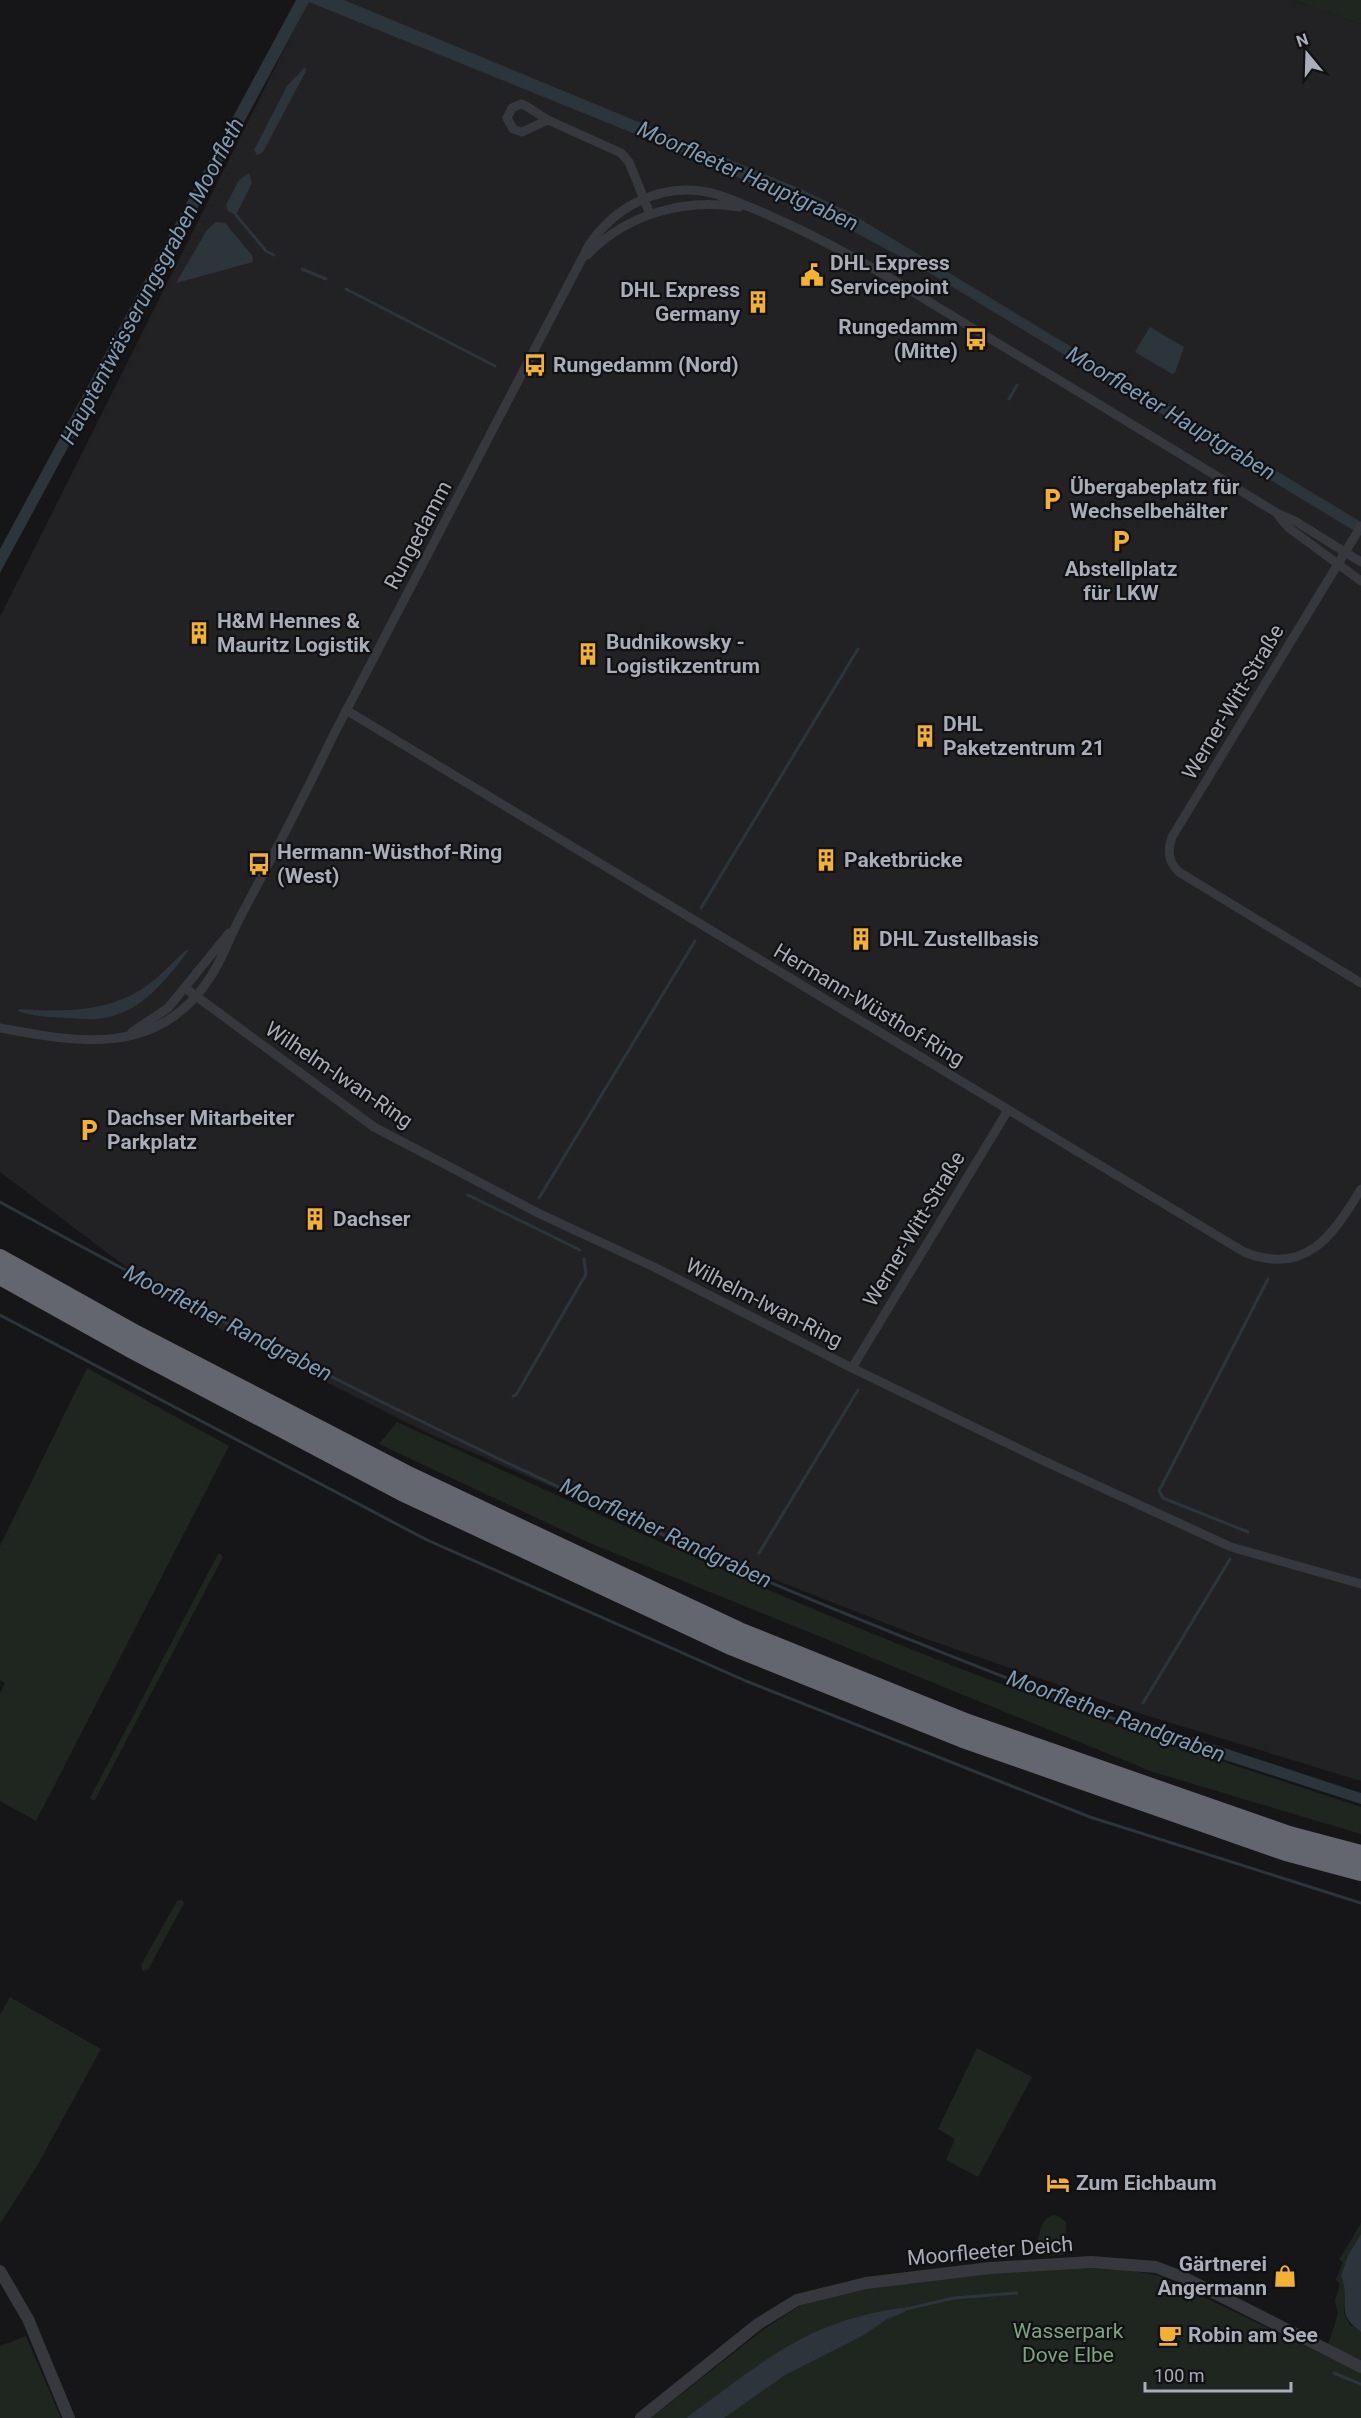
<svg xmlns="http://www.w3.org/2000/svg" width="1361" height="2418" viewBox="0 0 1361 2418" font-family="Roboto,sans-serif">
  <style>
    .built { fill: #222225 }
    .green { fill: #1e261f }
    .water { fill: #2c353c }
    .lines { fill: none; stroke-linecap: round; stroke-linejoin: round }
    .stream { stroke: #2c353c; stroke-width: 3 }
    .minor { stroke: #37383d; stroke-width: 9 }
    .tertiary { stroke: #37383d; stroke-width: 12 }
    .motorway { stroke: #63666e; stroke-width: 18 }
    .labels { text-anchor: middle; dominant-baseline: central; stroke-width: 4.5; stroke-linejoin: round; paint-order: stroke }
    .poi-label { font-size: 21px; font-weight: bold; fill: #a8adb8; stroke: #111113; text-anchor: start }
    .street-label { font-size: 21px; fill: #a8adb8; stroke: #111113 }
    .park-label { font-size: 21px; fill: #7fa381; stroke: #111113 }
    .water-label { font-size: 22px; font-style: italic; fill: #7f9bb3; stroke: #111113 }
  </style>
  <rect width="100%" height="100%" fill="#161618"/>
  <!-- built -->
  <path class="built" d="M309,0H1293L1361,24V1781L1148,1716L918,1636L673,1540L432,1435L186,1312L0,1172V617Z"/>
  <!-- green -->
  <path class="green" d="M1293,0H1361V24Z
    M87,1368L229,1446L36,1821L0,1801V1693L5,1683L0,1680V1546Z
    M397,1422C582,1506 767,1594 956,1667C1090,1719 1225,1762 1361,1807V1834L1153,1772L592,1544L379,1444Z
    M218,1554H221L223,1557L95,1800H92L90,1798Z
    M182,1900L184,1903L148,1970L143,1971L141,1965L177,1901Z
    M10,1997L101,2049L37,2166L0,2224V2015Z
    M977,2048L1032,2077L978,2177L946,2160L955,2139L938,2129Z
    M1053,2215L1058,2216L1066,2222L1067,2251L1063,2255L1038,2256L1036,2252C1039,2239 1038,2220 1053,2215Z
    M1361,2223V2234L1348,2255L1341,2276L1346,2287L1344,2313L1350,2325L1361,2332V2360L1328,2345L1338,2314L1335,2301L1340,2284L1336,2280L1343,2262L1339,2260Z
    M1073,2268L1129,2270L1160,2276L1361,2373V2418H651L764,2329L801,2305L867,2288L994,2273Z
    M26,2336L61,2418H0V2346Z"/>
  <!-- water -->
  <path class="water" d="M296,0H344L803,190L845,210L1361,522V535L918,266L815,211L687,155L309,2L0,573V549Z
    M305,67L306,71L263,152L257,155L254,150L287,86Z
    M249,173L252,183L236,215L228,211L226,205L239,180Z
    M216,222L225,223L252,255L253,262L176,283L207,230Z
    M1150,327L1184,347L1175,373L1172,374L1135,352Z
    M189,950C165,981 139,1016 96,1019C87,1020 77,1018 68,1018C51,1017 34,1017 18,1011L19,1009C57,1012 97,1012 132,995C152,985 169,966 185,951Z
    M1139,1720L1361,1793V1804L1139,1732Z
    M1361,2234V2332C1333,2312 1352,2302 1341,2276L1348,2255Z
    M902,2308L906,2309L905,2312L887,2319L864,2335L785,2375L724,2418H686C732,2385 777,2346 830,2326C853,2317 877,2311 902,2308Z"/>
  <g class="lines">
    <!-- stream -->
    <path class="stream" d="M236,215L266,251L274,255
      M302,269L326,279
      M346,289L495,366
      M1009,399L1017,385
      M701,908L858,649
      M468,1195L580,1250
      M539,1198L695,941
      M0,1202C243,1336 491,1460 746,1572C860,1622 978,1666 1095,1713L1142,1727
      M0,1315L427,1540L746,1681L1090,1817L1361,1903
      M513,1396L516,1395L586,1274L584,1259
      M1248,1532L1163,1498L1159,1491L1268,1279
      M759,1553L858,1390
      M1143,1703L1230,1559
      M906,2309L954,2298L1017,2293
      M1334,2373L1361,2384"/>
    <!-- minor -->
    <path class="minor" d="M548,120L522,132L513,129L507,118L512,108L521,104L526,106L548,120L621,153L629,162L650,214
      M587,255C627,214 683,198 739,207
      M1278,515L1289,528L1361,581
      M1361,526L1172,837C1167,851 1168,862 1179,872L1361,983
      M346,710L1244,1252C1306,1277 1333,1235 1361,1189
      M185,988L374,1127L538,1213L654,1267L852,1368L1044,1461L1231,1547L1361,1584
      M0,1028C79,1043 158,1057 209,979C224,957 231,933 244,910C275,852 305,795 333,736L589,245C614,208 656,185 701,191C720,193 736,202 752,208C817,235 877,269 936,306C1050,374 1164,444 1277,513L1295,521L1361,562
      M132,1032L168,1008L229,933
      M852,1368L1008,1110"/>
    <!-- tertiary -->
    <path class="tertiary" d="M0,2271L28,2319L69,2418
      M641,2418L758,2324L797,2300L866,2283L990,2268L1091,2262L1156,2267L1187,2279L1361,2367"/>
    <!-- motorway -->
    <path class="motorway" d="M0,1258L136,1334L410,1476L739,1631L968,1723L1289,1835L1361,1854
      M0,1276L129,1348L402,1492L733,1647L963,1739L1286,1852L1361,1872"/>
  </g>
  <!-- icons -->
  <defs>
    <g id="civic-bare" transform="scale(1.8)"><path d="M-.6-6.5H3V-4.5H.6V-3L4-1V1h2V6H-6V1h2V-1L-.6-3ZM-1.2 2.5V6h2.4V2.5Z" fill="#f2b134" stroke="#111113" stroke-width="2.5" paint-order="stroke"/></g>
    <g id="building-bare" transform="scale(1.8)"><path d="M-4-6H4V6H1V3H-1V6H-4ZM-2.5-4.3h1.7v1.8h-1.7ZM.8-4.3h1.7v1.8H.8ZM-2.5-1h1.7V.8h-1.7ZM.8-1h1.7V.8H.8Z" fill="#f2b134" stroke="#111113" stroke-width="2.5" paint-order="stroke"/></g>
    <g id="bus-bare" transform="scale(1.8)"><path d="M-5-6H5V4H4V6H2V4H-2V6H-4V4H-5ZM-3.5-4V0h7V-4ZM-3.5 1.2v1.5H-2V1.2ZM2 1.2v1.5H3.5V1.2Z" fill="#f2b134" stroke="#111113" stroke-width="2.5" paint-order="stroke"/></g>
    <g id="parking-bare" transform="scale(1.8)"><path d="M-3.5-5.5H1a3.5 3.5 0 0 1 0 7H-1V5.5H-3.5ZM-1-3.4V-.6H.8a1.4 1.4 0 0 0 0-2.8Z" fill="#f2b134" stroke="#111113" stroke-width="2.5" paint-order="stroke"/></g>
    <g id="hotel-bare" transform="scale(1.8)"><path d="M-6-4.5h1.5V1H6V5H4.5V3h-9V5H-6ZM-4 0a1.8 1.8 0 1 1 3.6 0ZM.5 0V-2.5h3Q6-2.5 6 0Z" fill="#f2b134" stroke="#111113" stroke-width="2.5" paint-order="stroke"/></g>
    <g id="shop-bare" transform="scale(1.8)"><path d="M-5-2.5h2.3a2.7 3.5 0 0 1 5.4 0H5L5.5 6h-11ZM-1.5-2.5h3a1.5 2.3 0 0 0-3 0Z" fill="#f2b134" stroke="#111113" stroke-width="2.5" paint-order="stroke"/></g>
    <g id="cafe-bare" transform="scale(1.8)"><path d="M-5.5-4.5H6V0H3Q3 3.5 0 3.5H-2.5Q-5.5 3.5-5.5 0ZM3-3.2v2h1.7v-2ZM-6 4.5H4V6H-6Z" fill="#f2b134" stroke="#111113" stroke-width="2.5" paint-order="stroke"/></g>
  </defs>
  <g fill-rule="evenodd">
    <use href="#civic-bare" x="812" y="275"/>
    <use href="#building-bare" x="758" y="302"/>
    <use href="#bus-bare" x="976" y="339"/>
    <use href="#bus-bare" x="535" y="365"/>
    <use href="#parking-bare" x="1052" y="499"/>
    <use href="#parking-bare" x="1121" y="541"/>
    <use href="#building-bare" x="199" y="633"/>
    <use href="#building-bare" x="588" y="654"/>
    <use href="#building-bare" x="925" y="736"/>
    <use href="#building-bare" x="826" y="860"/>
    <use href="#bus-bare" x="259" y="864"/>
    <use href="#building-bare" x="861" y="939"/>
    <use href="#parking-bare" x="89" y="1130"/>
    <use href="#building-bare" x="315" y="1219"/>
    <use href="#hotel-bare" x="1058" y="2183"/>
    <use href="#shop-bare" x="1285" y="2276"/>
    <use href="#cafe-bare" x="1170" y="2335"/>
  </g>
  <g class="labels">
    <!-- poi labels -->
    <g class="poi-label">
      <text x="830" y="263">DHL Express<tspan x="830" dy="24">Servicepoint</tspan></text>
      <text x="740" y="290" text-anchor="end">DHL Express<tspan x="740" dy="24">Germany</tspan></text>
      <text x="958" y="327" text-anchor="end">Rungedamm<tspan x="958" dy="24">(Mitte)</tspan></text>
      <text x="553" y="365">Rungedamm (Nord)</text>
      <text x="1070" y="487">Übergabeplatz für<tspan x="1070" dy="24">Wechselbehälter</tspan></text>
      <text x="1121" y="569" text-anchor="middle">Abstellplatz<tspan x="1121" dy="24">für LKW</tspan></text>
      <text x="217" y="621">H&amp;M Hennes &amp;<tspan x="217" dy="24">Mauritz Logistik</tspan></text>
      <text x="606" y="642">Budnikowsky -<tspan x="606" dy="24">Logistikzentrum</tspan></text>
      <text x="943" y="724">DHL<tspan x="943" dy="24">Paketzentrum 21</tspan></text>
      <text x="277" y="852">Hermann-Wüsthof-Ring<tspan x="277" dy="24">(West)</tspan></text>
      <text x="844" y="860">Paketbrücke</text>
      <text x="879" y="939">DHL Zustellbasis</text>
      <text x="107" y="1118">Dachser Mitarbeiter<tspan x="107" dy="24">Parkplatz</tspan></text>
      <text x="333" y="1219">Dachser</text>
      <text x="1076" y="2183">Zum Eichbaum</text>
      <text x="1267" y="2264" text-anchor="end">Gärtnerei<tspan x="1267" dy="24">Angermann</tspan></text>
      <text x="1188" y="2335">Robin am See</text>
    </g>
    <!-- street labels -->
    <g class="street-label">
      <text transform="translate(418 535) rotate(-62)">Rungedamm</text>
      <text transform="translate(1233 702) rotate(-59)">Werner-Witt-Straße</text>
      <text transform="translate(869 1005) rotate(31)">Hermann-Wüsthof-Ring</text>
      <text transform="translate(339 1075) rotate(34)">Wilhelm-Iwan-Ring</text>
      <text transform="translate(914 1229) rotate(-59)">Werner-Witt-Straße</text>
      <text transform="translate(764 1303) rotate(27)">Wilhelm-Iwan-Ring</text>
      <text transform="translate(990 2251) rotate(-5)">Moorfleeter Deich</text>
    </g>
    <!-- park labels -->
    <g class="park-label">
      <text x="1068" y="2331">Wasserpark<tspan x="1068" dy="24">Dove Elbe</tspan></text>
    </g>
    <!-- water labels -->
    <g class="water-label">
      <text transform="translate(748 176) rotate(24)">Moorfleeter Hauptgraben</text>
      <text transform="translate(152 281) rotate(-62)">Hauptentwässerungsgraben Moorfleth</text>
      <text transform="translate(1171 413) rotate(31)">Moorfleeter Hauptgraben</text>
      <text transform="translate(228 1323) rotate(27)">Moorflether Randgraben</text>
      <text transform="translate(666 1533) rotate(25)">Moorflether Randgraben</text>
      <text transform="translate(1116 1716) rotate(20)">Moorflether Randgraben</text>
    </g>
  </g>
  <!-- north arrow -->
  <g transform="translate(1307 54) rotate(341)" stroke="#111113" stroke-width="4.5" paint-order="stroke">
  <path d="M0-4.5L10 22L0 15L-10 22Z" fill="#a8adb8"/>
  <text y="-9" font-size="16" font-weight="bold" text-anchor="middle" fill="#a8adb8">N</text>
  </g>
  <!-- scale -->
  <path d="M1145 2382v9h146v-9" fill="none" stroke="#a8adb8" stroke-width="3"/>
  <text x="1154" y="2382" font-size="18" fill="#a8adb8" stroke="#111113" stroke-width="4.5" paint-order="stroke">100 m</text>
</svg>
